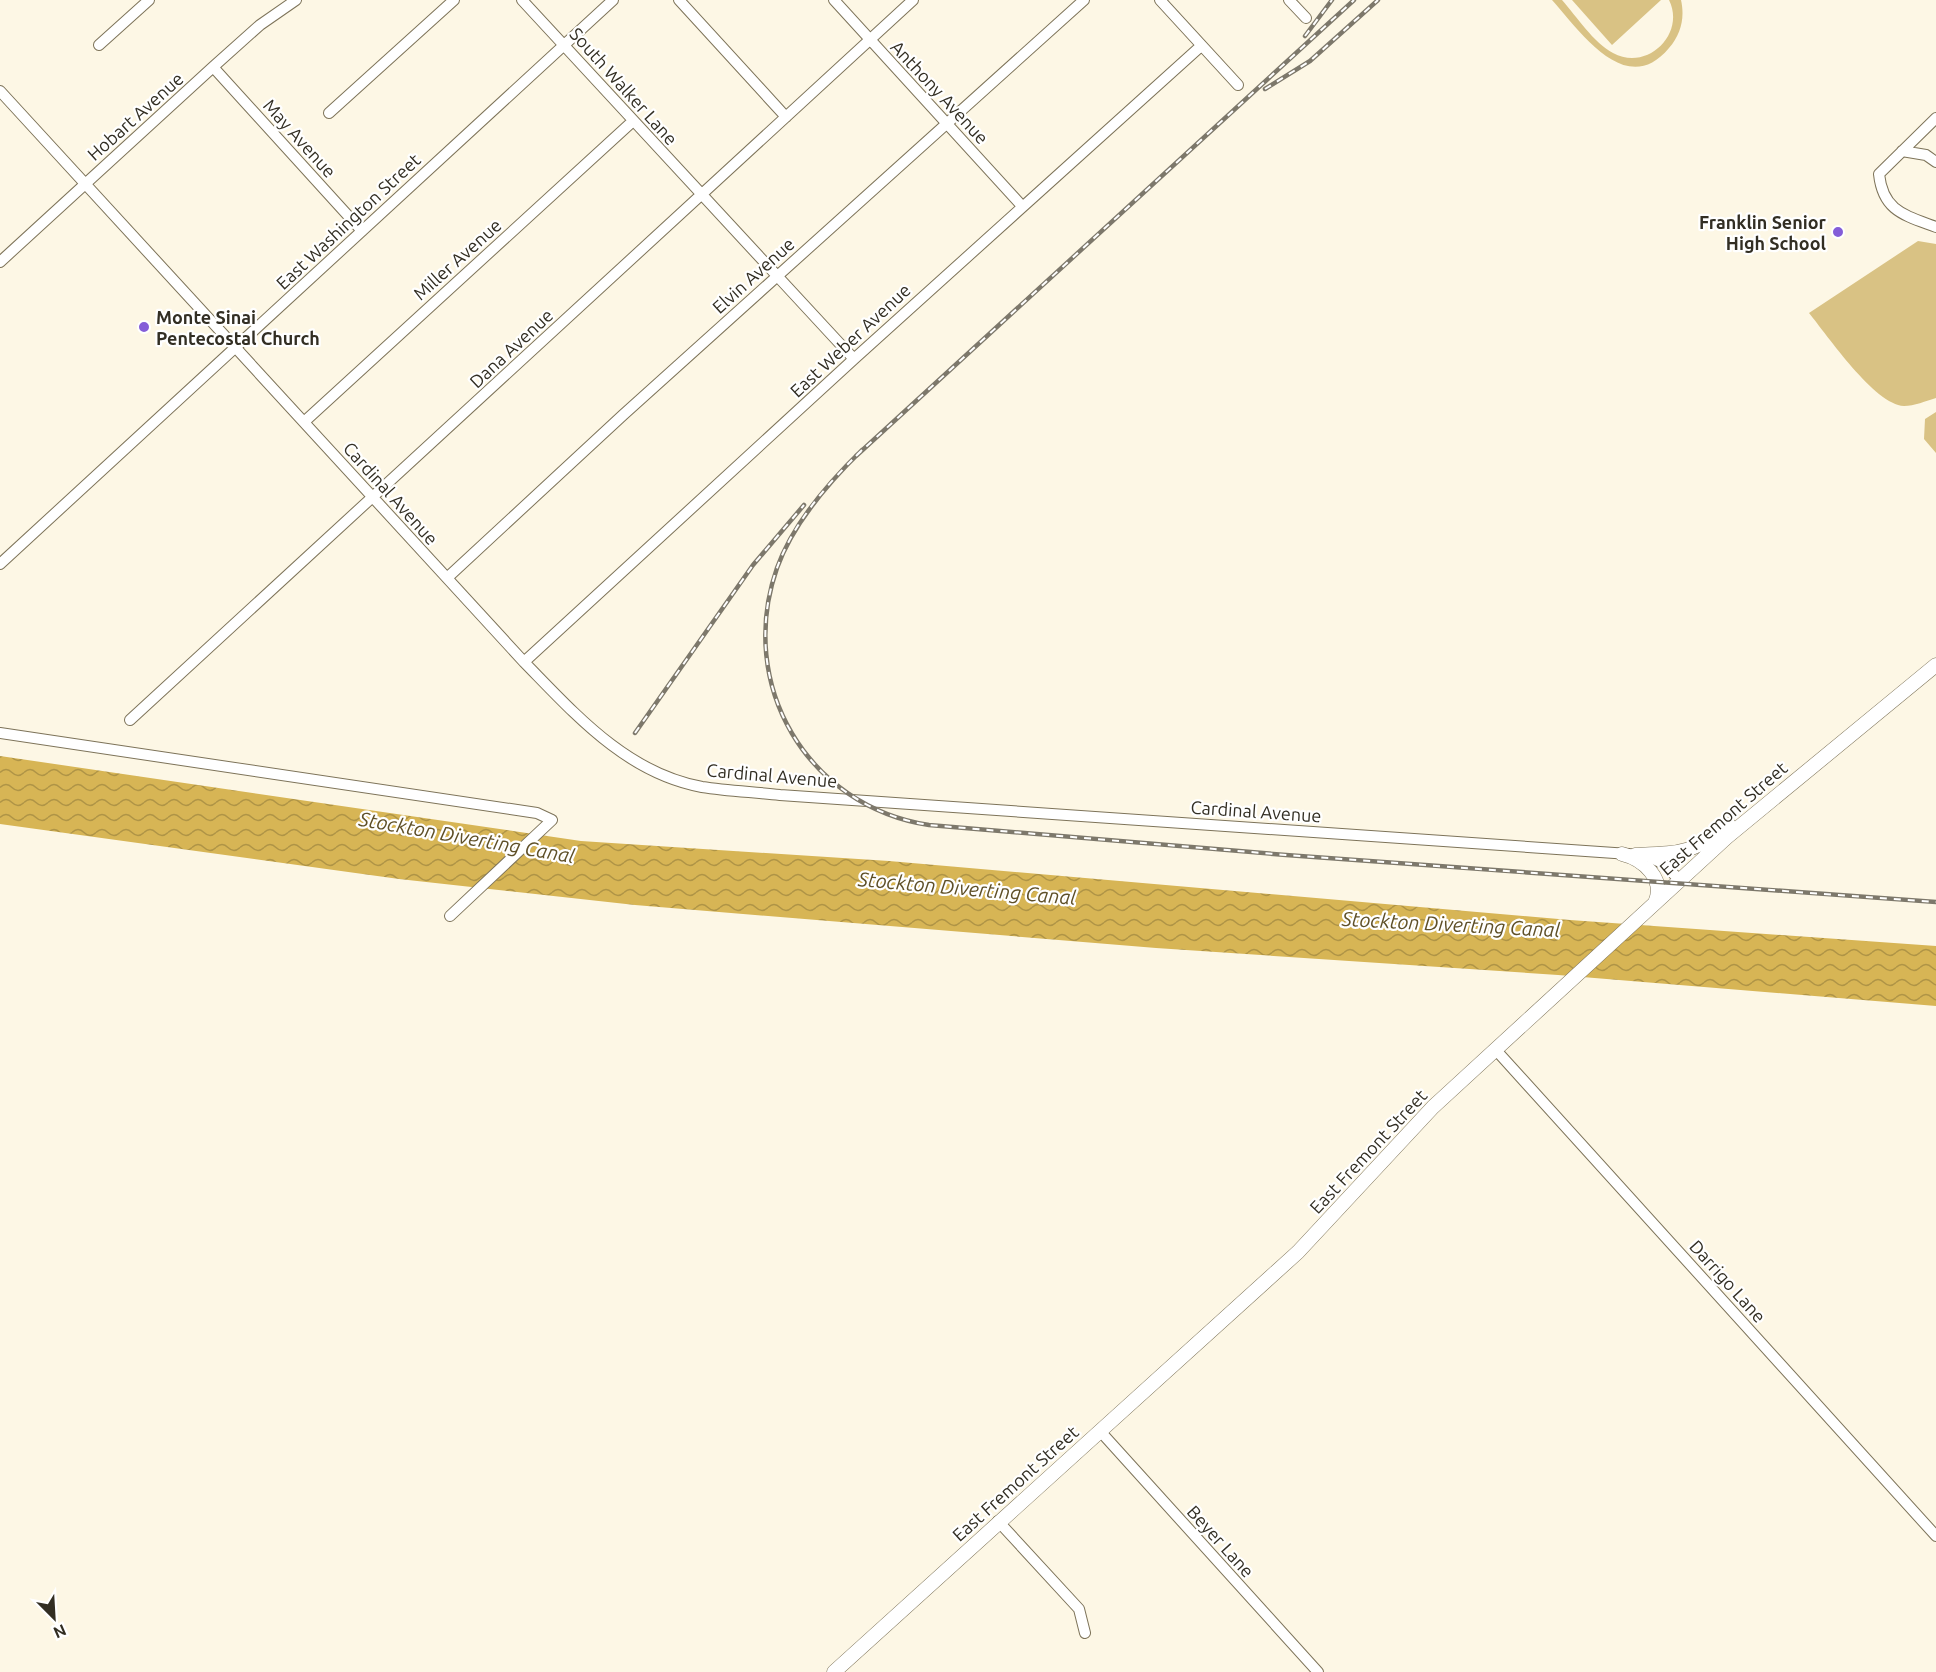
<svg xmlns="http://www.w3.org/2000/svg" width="1936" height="1672" viewBox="0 0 1936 1672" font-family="Ubuntu,sans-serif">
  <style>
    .pitch { fill: #d9c284 }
    .water { fill: url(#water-waves) }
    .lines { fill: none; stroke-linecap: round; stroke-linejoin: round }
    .street-casing { stroke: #7d7359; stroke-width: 12 }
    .secondary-casing { stroke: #7d7359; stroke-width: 15 }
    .street { stroke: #fff; stroke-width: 10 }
    .secondary { stroke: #fff; stroke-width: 14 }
    .rail-casing { stroke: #7d786b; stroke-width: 4.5 }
    .rail { stroke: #fff; stroke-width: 2; stroke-dasharray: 7; stroke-linecap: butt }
    .poi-dot { fill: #845dd8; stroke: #fff; stroke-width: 2 }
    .labels { text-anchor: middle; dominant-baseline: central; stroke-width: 4.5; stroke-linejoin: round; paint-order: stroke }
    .street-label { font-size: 18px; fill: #322e23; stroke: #fff }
    .poi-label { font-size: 18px; font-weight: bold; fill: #322e23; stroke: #fff; text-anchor: end }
    .water-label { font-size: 20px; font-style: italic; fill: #5f5028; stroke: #fff }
  </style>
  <defs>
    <pattern id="water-waves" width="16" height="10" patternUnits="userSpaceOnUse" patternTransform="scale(1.5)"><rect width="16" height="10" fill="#d7b555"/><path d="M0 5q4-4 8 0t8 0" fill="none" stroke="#af9446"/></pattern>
  </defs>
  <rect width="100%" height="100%" fill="#fdf7e5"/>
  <!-- pitch -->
  <path class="pitch" d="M1552,0H1562C1577,17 1593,42 1613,53C1647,72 1686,34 1669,0H1681C1685,18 1681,34 1669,48C1626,100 1580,31 1552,0Z
    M1572,0H1661L1612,45Z
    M1918,241L1936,244V398C1926,401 1914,406 1904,406C1875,405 1827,335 1809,313Z
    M1936,412V453L1924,439L1925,419Z"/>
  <!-- water -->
  <path class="water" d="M0,756L581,841L889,861L1570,920L1936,946V1006L1558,975L1156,948L635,905L399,879L0,824Z"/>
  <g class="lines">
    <!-- street casing -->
    <g class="street-casing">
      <path id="street" d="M522,0L854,359
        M679,0L786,117
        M834,0L1022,206
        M1160,0L1238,85
        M1289,0L1306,18
        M99,45L149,0
        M213,67L362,231
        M0,91L524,662C575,714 626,773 702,787C727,791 754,792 780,795L1629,854
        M329,113L454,0
        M1936,118L1879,174C1883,211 1904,215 1936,227
        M1902,151L1926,155L1936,162
        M0,262L213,67L260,25L296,0
        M304,422L633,121
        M0,564L613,0
        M447,578L623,415L1084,0
        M524,662L854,359L1201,46
        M130,720L913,0
        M0,733L537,813L552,820L450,916
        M1647,856L1662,863L1680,880
        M1495,1049L1936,1536
        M1100,1431L1318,1672
        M998,1521L1079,1609L1085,1633"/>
    </g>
    <!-- secondary casing -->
    <g class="secondary-casing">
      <path id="secondary" d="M1622,854C1643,859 1666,879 1655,903
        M1635,855C1682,853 1691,854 1729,825
        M834,1672L1298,1252L1433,1107L1727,837L1936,665"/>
    </g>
    <!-- street -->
    <use href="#street" class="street"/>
    <!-- secondary -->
    <use href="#secondary" class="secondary"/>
    <!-- rail casing -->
    <g class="rail-casing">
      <path id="rail" d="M1305,36L1332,0
        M1265,89L1310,61L1378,0
        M862,450C828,483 793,523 777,568C736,685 807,806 929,825L1286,855L1936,902
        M856,456L1354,0
        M635,733L753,565L804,505"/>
    </g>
    <!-- rail -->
    <use href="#rail" class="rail"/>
  </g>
  <!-- markers -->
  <g class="poi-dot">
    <circle cx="1838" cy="232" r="6"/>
    <circle cx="144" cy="327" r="6"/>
  </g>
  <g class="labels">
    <!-- street labels -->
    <g class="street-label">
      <text transform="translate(624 86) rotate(48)">South Walker Lane</text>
      <text transform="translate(940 92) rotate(47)">Anthony Avenue</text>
      <text transform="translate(135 116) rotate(-42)">Hobart Avenue</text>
      <text transform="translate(300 138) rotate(48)">May Avenue</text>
      <text transform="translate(348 221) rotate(-43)">East Washington Street</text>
      <text transform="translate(457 259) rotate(-42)">Miller Avenue</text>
      <text transform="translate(753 275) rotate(-42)">Elvin Avenue</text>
      <text transform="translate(850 340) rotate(-43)">East Weber Avenue</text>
      <text transform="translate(511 348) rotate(-43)">Dana Avenue</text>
      <text transform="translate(391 493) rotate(48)">Cardinal Avenue</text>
      <text transform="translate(772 775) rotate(5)">Cardinal Avenue</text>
      <text transform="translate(1256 811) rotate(4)">Cardinal Avenue</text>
      <text transform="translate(1723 818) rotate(-41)">East Fremont Street</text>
      <text transform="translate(1368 1151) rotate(-47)">East Fremont Street</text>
      <text transform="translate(1728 1281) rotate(48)">Darrigo Lane</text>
      <text transform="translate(1015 1483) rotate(-42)">East Fremont Street</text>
      <text transform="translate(1221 1541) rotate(48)">Beyer Lane</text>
    </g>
    <!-- poi labels -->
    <g class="poi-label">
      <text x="1826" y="222">Franklin Senior<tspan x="1826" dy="21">High School</tspan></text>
      <text x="156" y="317" text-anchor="start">Monte Sinai<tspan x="156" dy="21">Pentecostal Church</tspan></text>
    </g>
    <!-- water labels -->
    <g class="water-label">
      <text transform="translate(467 837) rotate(10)">Stockton Diverting Canal</text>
      <text transform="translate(967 888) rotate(5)">Stockton Diverting Canal</text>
      <text transform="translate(1451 924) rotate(3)">Stockton Diverting Canal</text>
    </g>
  </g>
  <!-- north arrow -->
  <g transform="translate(54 1618) rotate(156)" stroke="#ffffff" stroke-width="4.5" paint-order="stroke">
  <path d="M0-4.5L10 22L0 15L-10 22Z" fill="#322e23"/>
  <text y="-9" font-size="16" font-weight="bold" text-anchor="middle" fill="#322e23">N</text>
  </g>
</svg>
